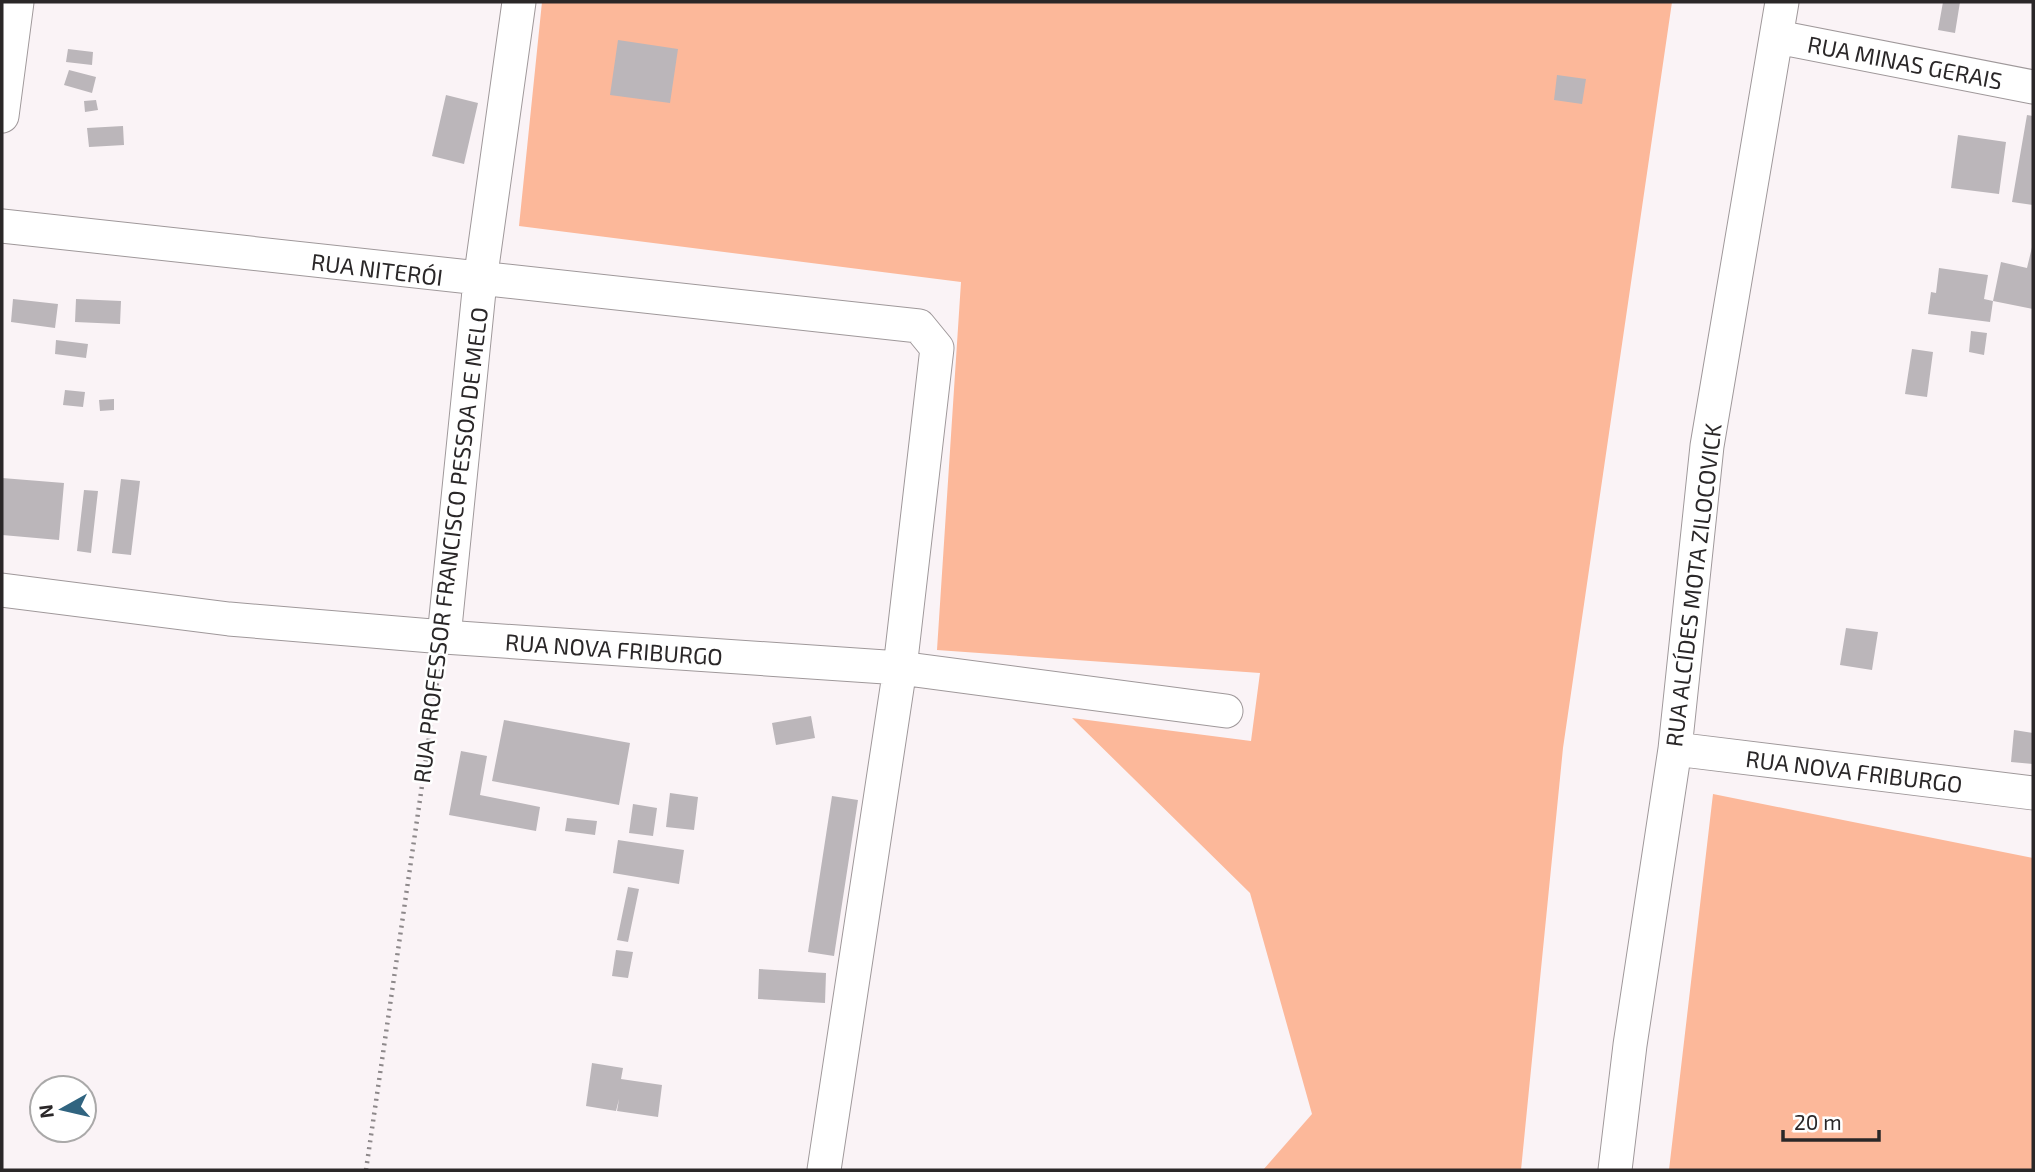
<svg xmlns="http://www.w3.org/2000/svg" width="2035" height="1172" viewBox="0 0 2035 1172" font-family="'Exo 2',sans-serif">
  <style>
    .green { fill: #fcb89a }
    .building { fill: #bbb6ba }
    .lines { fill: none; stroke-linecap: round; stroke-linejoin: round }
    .minor-casing { stroke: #9f989a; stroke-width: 35 }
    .path { stroke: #8d888a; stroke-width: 4.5; stroke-dasharray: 2 5; stroke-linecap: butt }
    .minor { stroke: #fff; stroke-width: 33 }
    .labels { text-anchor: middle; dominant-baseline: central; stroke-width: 5; stroke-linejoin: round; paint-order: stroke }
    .street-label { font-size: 23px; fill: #2a2728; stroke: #fff }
  </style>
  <rect width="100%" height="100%" fill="#faf3f6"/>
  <!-- green -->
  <path class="green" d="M542,2H1672L1563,748L1521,1170H1263L1312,1114L1250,893L1072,718L1251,741L1260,673L937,650L961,282L519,226Z
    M1713,794L2033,858V1170H1669Z"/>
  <!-- building -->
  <path class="building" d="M1943,2H1960L1955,33L1938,30Z
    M618,40L678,49L670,103L610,95Z
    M68,49L93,52L92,65L66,62Z
    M69,70L96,77L92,93L64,85Z
    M1557,75L1586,79L1582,104L1554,100Z
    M446,95L478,103L464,164L432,156Z
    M96,100L98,110L85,112L84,101Z
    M2027,115L2033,116V205L2012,202Z
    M123,126L124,145L89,147L87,128Z
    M1958,135L2006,142L1999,194L1951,188Z
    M2033,243V309L1993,301L2001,262L2027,268Z
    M1939,268L1988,275L1984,299L1993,301L1990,322L1928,314L1931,292L1936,293Z
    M13,299L58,304L55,328L11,322Z
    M76,299L121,301L120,324L75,322Z
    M1971,331L1987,333L1984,355L1969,352Z
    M56,340L88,344L86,358L55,354Z
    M1912,349L1933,352L1927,397L1905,394Z
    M65,390L85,392L83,407L63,405Z
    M114,399V410L100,411L99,400Z
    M2,478L64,483L59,540L2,535Z
    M121,479L140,481L131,555L112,553Z
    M84,490L98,491L91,553L77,551Z
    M1846,628L1878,632L1872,670L1840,665Z
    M811,716L815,738L776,745L772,723Z
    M504,720L630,743L619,805L492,781Z
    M2014,730L2033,733V764L2011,762Z
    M461,751L487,756L480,795L540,807L536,831L449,815Z
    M670,793L698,797L694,830L666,827Z
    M832,796L858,800L834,956L808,952Z
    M633,804L657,808L653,836L629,833Z
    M567,818L597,821L595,835L565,831Z
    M618,840L684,850L679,884L613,873Z
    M628,887L639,889L628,942L617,940Z
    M616,950L633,952L628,978L612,976Z
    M759,969L826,973L825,1003L758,999Z
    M592,1063L623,1068L621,1079L662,1085L658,1117L617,1111L619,1099L616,1111L586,1106Z"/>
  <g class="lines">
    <!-- minor casing -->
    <g class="minor-casing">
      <path id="minor" d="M1777,37L2033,87
        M2,116L17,2
        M2,226L919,326L937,348L900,668L824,1170
        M2,590L229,619L444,637L900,668L1226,711
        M444,637L480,281L519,2
        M1675,749L2033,793
        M1615,1170L1630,1045L1675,749L1707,446L1782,2"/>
    </g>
    <!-- path -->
    <path class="path" d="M366,1170L439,669"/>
    <!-- minor -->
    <use href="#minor" class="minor"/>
  </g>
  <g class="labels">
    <!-- street labels -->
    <g class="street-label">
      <text transform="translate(1905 62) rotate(11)">RUA MINAS GERAIS</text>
      <text transform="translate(377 269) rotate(7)">RUA NITERÓI</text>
      <text transform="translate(450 545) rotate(-83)">RUA PROFESSOR FRANCISCO PESSOA DE MELO</text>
      <text transform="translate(1693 585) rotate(-83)">RUA ALCÍDES MOTA ZILOCOVICK</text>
      <text transform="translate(614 649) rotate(4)">RUA NOVA FRIBURGO</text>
      <text transform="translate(1854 771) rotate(7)">RUA NOVA FRIBURGO</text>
    </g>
  </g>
  <!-- border -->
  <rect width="2035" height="1172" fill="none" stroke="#2a2728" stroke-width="7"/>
  <!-- north arrow -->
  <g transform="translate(63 1109) rotate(262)"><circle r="33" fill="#ffffff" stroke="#aaa9a9" stroke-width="2"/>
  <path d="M0-5L12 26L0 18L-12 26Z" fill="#306480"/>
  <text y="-10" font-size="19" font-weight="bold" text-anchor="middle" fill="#2a2728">N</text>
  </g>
  <!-- scale -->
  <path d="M1783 1130v10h96v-10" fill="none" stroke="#2a2728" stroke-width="3.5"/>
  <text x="1794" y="1130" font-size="21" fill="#2a2728" stroke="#ffffff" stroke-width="5" paint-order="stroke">20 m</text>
</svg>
